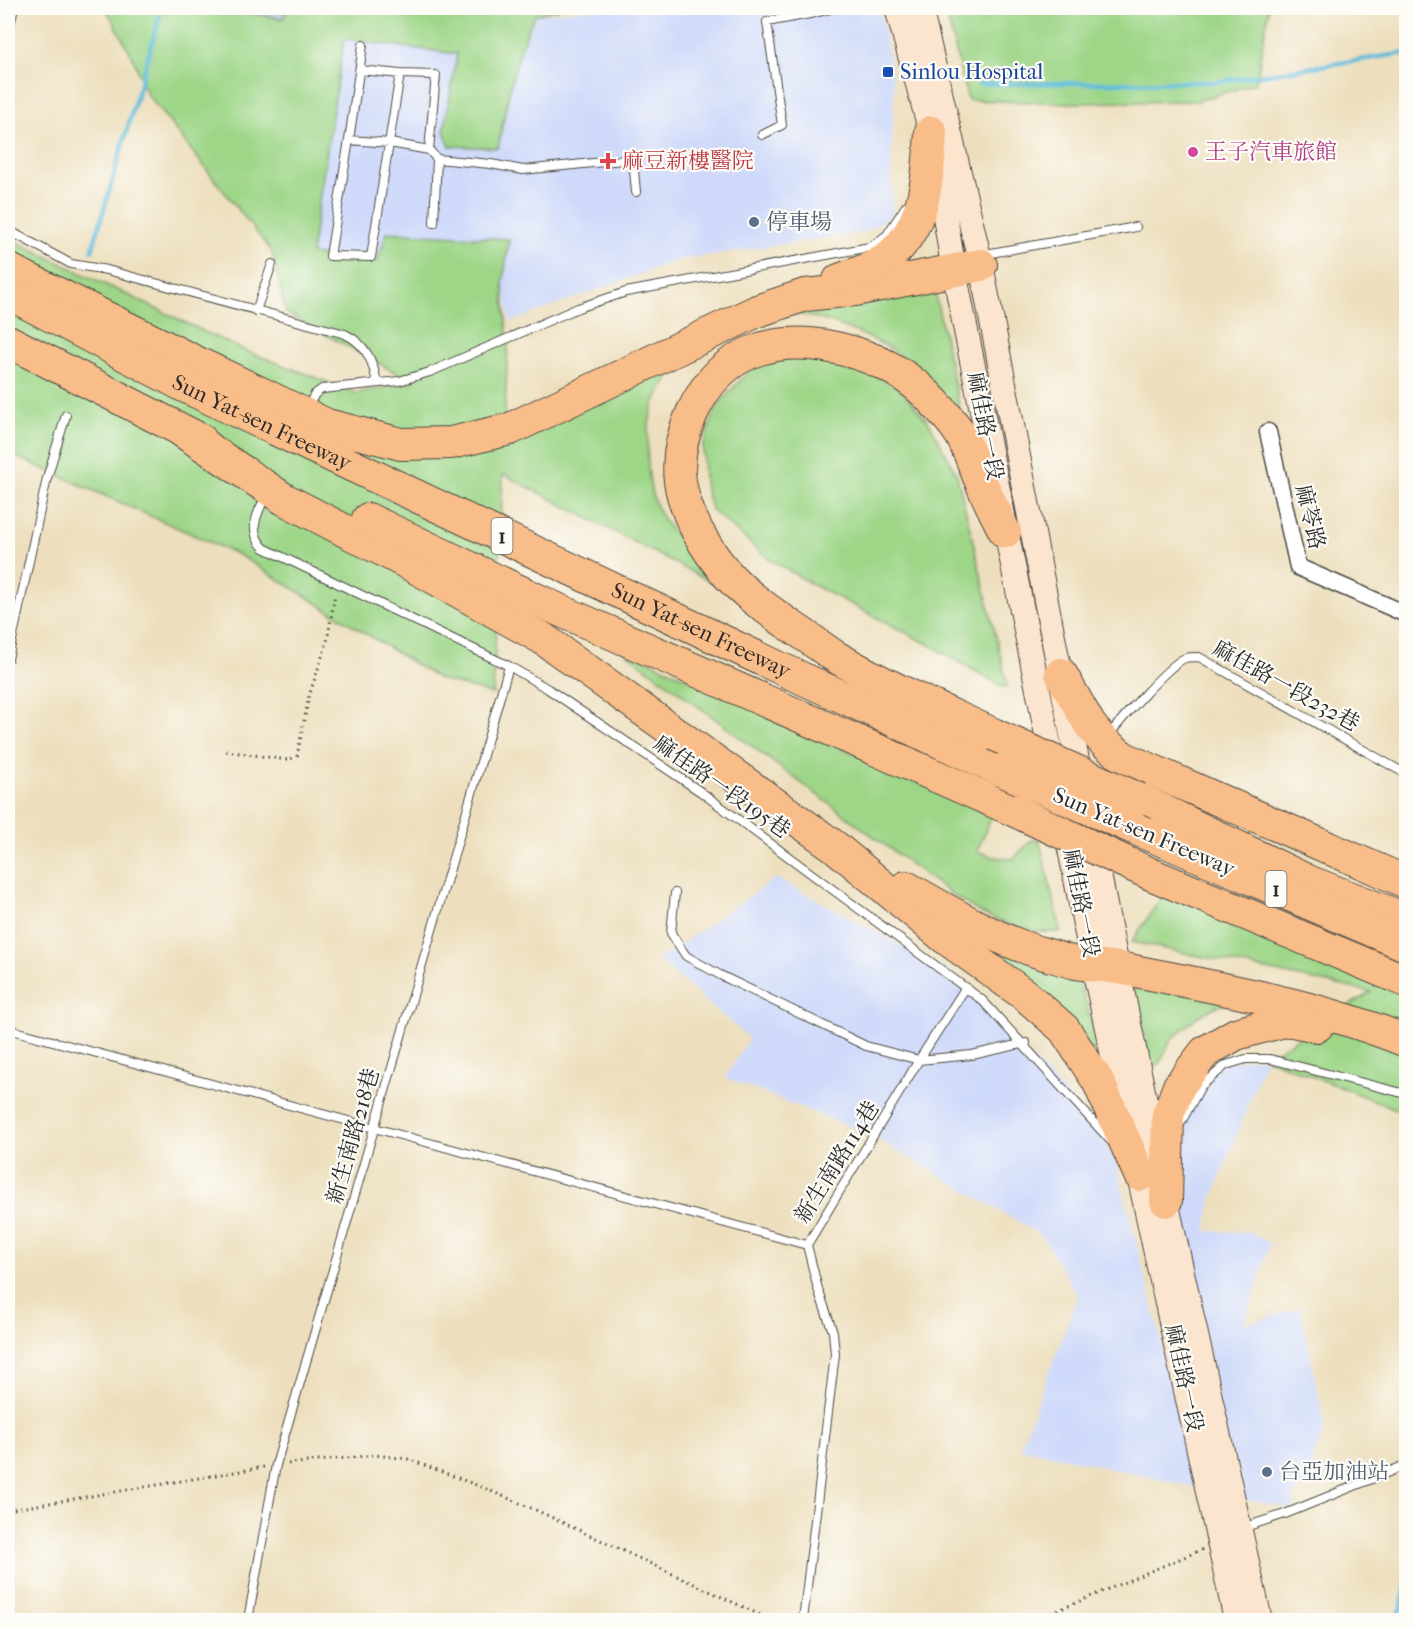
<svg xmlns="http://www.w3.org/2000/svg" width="1414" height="1628" viewBox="0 0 1414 1628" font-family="'IM FELL French Canon','Noto Serif TC',serif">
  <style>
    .built { fill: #cfdafa }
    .industrial { fill: #bac4de }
    .green { fill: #9ed688; stroke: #64805a; stroke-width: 1.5 }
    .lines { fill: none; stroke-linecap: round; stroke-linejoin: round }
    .stream { stroke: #5cbbdb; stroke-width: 4.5 }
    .lane-casing { stroke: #484641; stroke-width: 10 }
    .street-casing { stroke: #484641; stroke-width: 19 }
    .secondary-casing { stroke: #484641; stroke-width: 26 }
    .highway-casing { stroke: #484641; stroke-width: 34 }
    .path { stroke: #484641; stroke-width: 3; stroke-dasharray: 1.5 4.5; stroke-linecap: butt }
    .lane { stroke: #fff; stroke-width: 8 }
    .street { stroke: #fff; stroke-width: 16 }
    .secondary { stroke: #fce5cf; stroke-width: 24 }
    .highway { stroke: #f8bd88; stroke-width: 32 }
    .highway-bridge-casing { stroke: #484641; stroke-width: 34; stroke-linecap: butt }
    .highway-bridge { stroke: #f8bd88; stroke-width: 32 }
    .transit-dot { fill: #1a4fb4; stroke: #fdfcf7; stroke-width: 2 }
    .hotel-dot { fill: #d1479c; stroke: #fdfcf7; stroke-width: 2 }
    .health-dot { fill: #e0444e; stroke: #fdfcf7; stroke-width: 2 }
    .service-dot { fill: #5c6f8a; stroke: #fdfcf7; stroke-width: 2 }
    .labels { text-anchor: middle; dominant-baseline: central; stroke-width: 4.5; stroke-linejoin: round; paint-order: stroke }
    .shield { fill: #fdfcf7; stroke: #6a6a68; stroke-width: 1.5 }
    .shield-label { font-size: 21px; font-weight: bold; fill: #2b2b2b }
    .transit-label { font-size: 22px; fill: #164399; stroke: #fdfcf7; text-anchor: start }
    .hotel-label { font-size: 22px; fill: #b23c85; stroke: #fdfcf7; text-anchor: start }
    .health-label { font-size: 22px; fill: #be3a42; stroke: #fdfcf7; text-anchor: start }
    .service-label { font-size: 22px; fill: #4e5e75; stroke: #fdfcf7; text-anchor: start }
    .street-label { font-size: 22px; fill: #2b2b2b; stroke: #fdfcf7 }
  </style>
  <rect width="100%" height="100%" fill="#fdfcf7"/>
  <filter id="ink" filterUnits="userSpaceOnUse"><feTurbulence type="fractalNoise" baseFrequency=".0167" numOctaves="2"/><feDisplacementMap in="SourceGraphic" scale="12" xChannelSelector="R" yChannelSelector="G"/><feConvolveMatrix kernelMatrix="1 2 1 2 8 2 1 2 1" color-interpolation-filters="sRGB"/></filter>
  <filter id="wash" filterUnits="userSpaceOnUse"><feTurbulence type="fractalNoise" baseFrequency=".008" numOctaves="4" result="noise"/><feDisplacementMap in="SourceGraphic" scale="24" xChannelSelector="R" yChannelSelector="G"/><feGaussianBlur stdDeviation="1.35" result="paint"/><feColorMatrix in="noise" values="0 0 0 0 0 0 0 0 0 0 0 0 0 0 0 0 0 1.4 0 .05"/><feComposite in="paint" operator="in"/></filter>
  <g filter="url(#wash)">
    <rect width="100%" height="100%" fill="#eddfbd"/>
    <!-- built -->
    <path class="built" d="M622,8H880L894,86L891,174L893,215L864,232L678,260L510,322L503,283L509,239L377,262L311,254L344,39L457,54L444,132L517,59L535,15L588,9Z
      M776,878L949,971L1077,1106L1114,1155L1199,1488L1020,1448L1078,1296L1042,1236L871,1135L725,1078L749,1038L658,960Z
      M1266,1058L1212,1199L1206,1231L1249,1232L1270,1243L1244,1325L1300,1308L1325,1426L1305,1481L1293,1496L1295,1509L1238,1498L1172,1166L1179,1111L1208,1069L1239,1060Z"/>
    <!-- industrial -->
    <path class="industrial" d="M222,8H287L284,19Z"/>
    <!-- green -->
    <path class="green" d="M106,8H222L283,19L287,8H561L535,15C514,56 507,103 498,148L450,146L444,132L457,54L344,39L311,254L377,262L387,232L509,239L503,283L508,347L504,428L724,319L931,274L971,463C951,429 929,378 898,354C881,340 809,310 788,315C777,317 689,355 684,360C671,374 655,395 651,414C645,440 646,488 659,512C680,550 728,581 761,608L503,474L493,694L439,679L241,556L8,453V238L243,350L356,393L413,382L286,313L272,252L147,94L133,58Z
      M945,8H1269L1256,83L1197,101L1072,103L968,100Z
      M822,349L899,387L930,424L957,475L1008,687H1003L930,645L810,583L766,557L711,509L704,484L703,445L716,408L748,371L783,354Z
      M618,647L992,816L977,851L994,857L1013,859L1031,841L1039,839L1061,931C1041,937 998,922 979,912C968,906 958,898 947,891Z
      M1166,890L1406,971V1113L1266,1058L1371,992L1132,942Z
      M1007,950L1072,955L1101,1056L1089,1049L1004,960Z
      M1128,964L1236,1002L1217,1006L1198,1016L1171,1040L1159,1064L1152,1067Z"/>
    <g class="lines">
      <!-- stream -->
      <path class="stream" d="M979,84L1215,82L1406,53
        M92,251L162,8
        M1398,1620L1406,1588"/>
    </g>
  </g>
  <g filter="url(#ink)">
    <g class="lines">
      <!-- lane casing -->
      <g class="lane-casing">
        <path id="lane" d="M8,33L14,8
          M363,45L349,140L390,143L429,150
          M360,70L400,74L436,75L429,150L437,159L434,223
          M762,135L782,125L767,22L815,13L834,8
          M349,140L330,256L371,257L400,74
          M437,159L491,164L523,170L633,159L636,192
          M8,230L71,264L107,270L345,334C366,344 373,361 377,383
          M980,255L1136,227
          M256,311L272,264
          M311,401L315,394L322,389L399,381L430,372L578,308L626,292L870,247L887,235L906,206
          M265,498C256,515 248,532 264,548L509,666L548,689L701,792L982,1000L1111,1141
          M8,659L47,478L66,415
          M1108,736C1121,720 1168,665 1185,658C1189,657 1195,657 1199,657L1406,774
          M675,893L671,933L686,956L720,975L866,1046L919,1060L972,1055L1026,1043
          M8,1029L807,1245
          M1180,1124L1201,1086L1226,1065L1246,1059H1270L1406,1094
          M1242,1528L1285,1514L1406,1465
          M248,1620L276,1465L509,666
          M803,1620L835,1354L833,1332L818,1289L807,1245L919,1060L966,987"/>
      </g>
      <!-- street casing -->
      <g class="street-casing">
        <path id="street" d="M1268,432L1298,567L1406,614"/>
      </g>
      <!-- secondary casing -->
      <g class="secondary-casing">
        <path id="secondary" d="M897,8L931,132L954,271L1093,964L1236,1620
          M920,8L981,265L1117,967L1166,1201L1260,1620"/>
      </g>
      <!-- highway casing -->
      <g class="highway-casing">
        <g id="highway">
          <path d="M8,269L200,364L327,425L401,444L451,443L510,429L757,311L805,295L855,290L981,265"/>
          <path d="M839,280C854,274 873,269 886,259C926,228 928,178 931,132"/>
          <path id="s1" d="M8,293L186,387L784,670L1001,770"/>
          <path d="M8,341L201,440"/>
          <path d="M182,431L284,499L411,565L542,638L834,846L944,937L1025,995L1064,1029L1098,1081L1140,1175"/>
          <path d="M368,519L559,610L1013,810"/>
          <path d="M1061,674L1090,725L1104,742L1124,758L1406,882"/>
          <path d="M995,735C942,710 887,687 836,657C822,648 808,637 794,628C771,612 747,596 728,575C706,550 685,515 680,481C677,457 682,435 692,413C723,345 784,332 852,352C883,361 912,378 934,402C943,412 954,423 961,435C969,450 974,466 981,482C988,499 997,516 1005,532"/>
          <path d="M1139,799L1310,882L1406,919"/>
          <path d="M1145,833L1406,945"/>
          <path d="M1153,875L1406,981"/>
          <path d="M906,887C950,912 993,938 1041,953C1052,956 1064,960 1076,963C1093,966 1112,966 1130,970C1223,989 1318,1005 1406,1041"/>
          <path d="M1166,1201L1168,1115L1179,1086L1205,1052L1236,1034L1288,1020L1317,1026"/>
        </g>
      </g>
      <!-- path -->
      <path class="path" d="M226,751L288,760L297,756L309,696L327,642L335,594
        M288,1464L375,1455L408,1459L479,1486L538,1511L771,1620
        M8,1510L264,1467
        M1035,1620L1203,1549"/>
      <!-- lane -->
      <use href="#lane" class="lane"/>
      <!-- street -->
      <use href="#street" class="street"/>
      <!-- secondary -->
      <use href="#secondary" class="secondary"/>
      <!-- highway -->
      <use href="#highway" class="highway"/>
      <!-- highway-bridge casing -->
      <g class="highway-bridge-casing">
        <path id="highway-bridge" d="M995,735L1139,799
          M1001,770L1145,833
          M1013,810L1153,875"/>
      </g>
      <!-- highway-bridge -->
      <use href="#highway-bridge" class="highway-bridge"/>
    </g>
  </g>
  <!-- markers -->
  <rect class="transit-dot" x="882" y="66" width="12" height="12" rx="3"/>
  <circle class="hotel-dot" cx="1193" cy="152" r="6"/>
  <path class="health-dot" d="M605 152h6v6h6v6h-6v6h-6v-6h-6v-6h6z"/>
  <g class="service-dot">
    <circle cx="754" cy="222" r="6"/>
    <circle cx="1267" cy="1472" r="6"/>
  </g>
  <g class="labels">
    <!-- shield labels -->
    <g class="shield">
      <rect x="491.5" y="518" width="21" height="36" rx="4.5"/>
      <rect x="1265.5" y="871" width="21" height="36" rx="4.5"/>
    </g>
    <g class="shield-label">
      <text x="502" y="536">1</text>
      <text x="1276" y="889">1</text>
    </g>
    <!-- transit labels -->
    <g class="transit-label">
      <text x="900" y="72">Sinlou Hospital</text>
    </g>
    <!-- hotel labels -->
    <g class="hotel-label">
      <text x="1205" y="152">王子汽車旅館</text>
    </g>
    <!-- health labels -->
    <g class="health-label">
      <text x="622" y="161">麻豆新樓醫院</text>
    </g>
    <!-- service labels -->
    <g class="service-label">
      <text x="766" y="222">停車場</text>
      <text x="1279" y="1472">台亞加油站</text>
    </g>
    <!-- street labels -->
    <g class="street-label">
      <text stroke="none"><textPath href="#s1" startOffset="285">Sun Yat-sen Freeway</textPath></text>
      <text transform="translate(985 426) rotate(79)">麻佳路一段</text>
      <text transform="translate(1310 517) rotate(77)">麻苓路</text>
      <text stroke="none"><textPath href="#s1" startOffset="771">Sun Yat-sen Freeway</textPath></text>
      <text transform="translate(1286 686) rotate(29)">麻佳路一段232巷</text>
      <text transform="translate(722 787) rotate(35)">麻佳路一段195巷</text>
      <text transform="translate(1144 832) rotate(23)">Sun Yat-sen Freeway</text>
      <text transform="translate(1081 903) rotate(79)">麻佳路一段</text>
      <text transform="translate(353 1136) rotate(-74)">新生南路218巷</text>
      <text transform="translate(837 1162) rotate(-58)">新生南路114巷</text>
      <text transform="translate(1184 1378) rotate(78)">麻佳路一段</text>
    </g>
  </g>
  <!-- margin -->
  <rect width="1414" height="1628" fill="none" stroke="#fdfcf7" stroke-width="30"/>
</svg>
